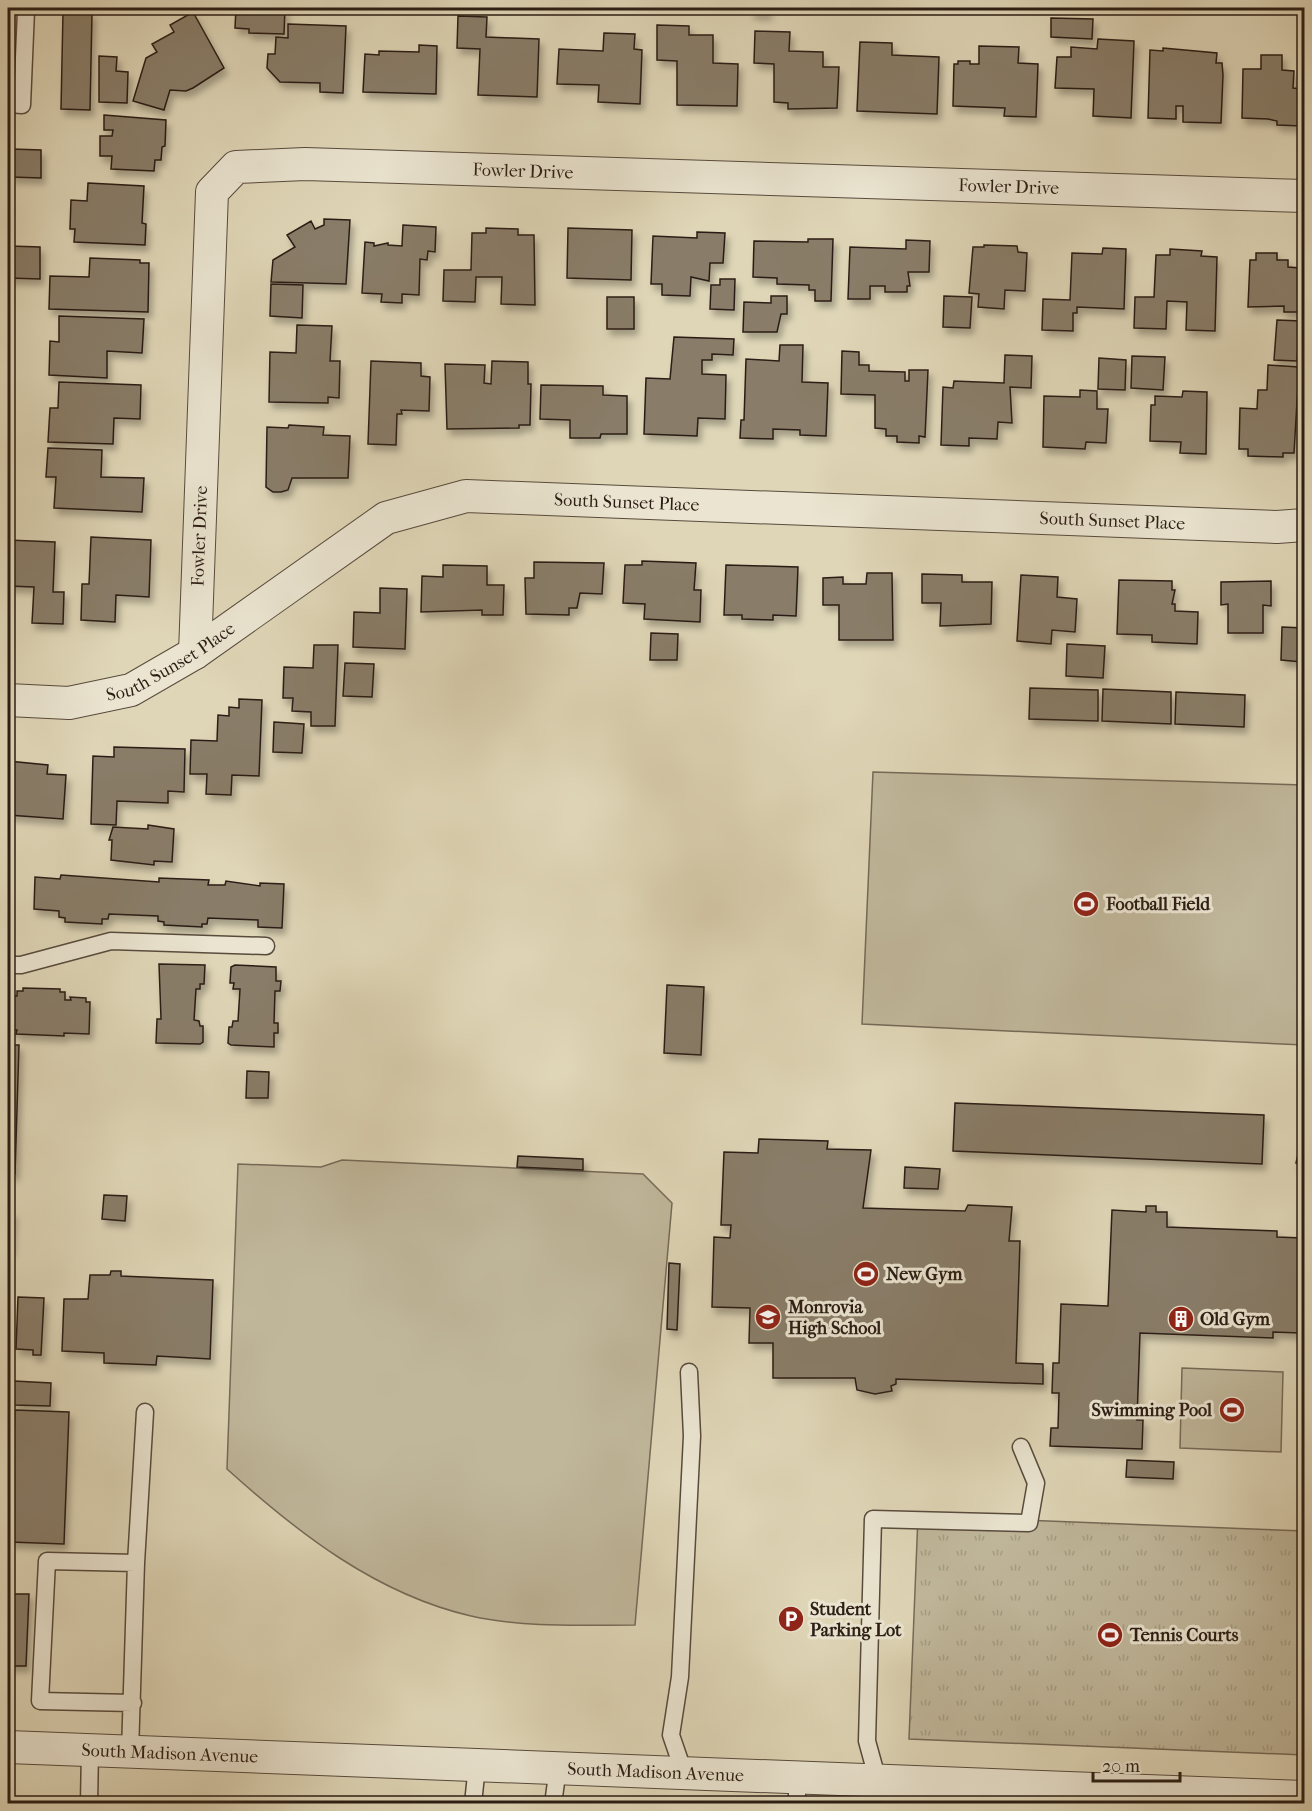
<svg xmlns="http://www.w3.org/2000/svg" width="1312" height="1811" viewBox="0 0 1312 1811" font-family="'IM FELL French Canon',serif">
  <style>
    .green { fill: #c0b79b; stroke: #766a58; stroke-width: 1.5 }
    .park { fill: url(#park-tufts); stroke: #766a58; stroke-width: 1.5 }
    .building { fill: #897d69; stroke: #2b1d14; stroke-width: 1.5; filter: url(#shadow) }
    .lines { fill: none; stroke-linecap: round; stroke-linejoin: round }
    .service-casing { stroke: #584b3d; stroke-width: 19 }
    .minor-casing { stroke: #584b3d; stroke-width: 34 }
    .service { stroke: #eae4d0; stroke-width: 16 }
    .minor { stroke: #eae4d0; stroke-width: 32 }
    .labels { text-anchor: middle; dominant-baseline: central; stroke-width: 6; stroke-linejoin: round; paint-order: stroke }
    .street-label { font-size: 18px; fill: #2b1d14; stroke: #eae4d0 }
    .poi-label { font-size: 18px; font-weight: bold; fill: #2b1d14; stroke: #eae4d0; text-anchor: start }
  </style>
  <defs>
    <pattern id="park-tufts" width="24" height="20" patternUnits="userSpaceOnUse" patternTransform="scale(1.5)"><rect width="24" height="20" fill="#c0b79b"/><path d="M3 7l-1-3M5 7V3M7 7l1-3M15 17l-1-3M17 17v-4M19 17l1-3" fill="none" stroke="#a59d85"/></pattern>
    <filter id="shadow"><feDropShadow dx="3.5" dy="6" stdDeviation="3" flood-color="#0004"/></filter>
  </defs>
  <rect width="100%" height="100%" fill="#dfd6b7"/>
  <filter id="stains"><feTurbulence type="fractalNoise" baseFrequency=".00333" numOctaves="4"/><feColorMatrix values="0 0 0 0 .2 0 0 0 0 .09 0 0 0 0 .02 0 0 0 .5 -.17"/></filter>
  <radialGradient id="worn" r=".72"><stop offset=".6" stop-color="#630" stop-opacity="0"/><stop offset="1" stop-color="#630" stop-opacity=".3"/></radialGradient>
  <!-- green -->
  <path class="green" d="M873,772L1304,785V1045L862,1024Z
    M342,1160L643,1174L672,1203L635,1625C581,1625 525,1628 471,1616C376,1594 298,1533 227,1469L238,1164L321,1167Z
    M1182,1368L1283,1372L1281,1452L1180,1448Z"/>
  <!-- park -->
  <path class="park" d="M918,1516L1304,1531V1755L909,1739Z"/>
  <!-- building -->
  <path class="building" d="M236,8H285L284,34L249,33V29L235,28Z
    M751,8H768V14L751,13Z
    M63,12L92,13L90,110L61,109Z
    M193,12L224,68L193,88L186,91L170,90L164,110L133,101L146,58L157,52L152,44L174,32L170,25Z
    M458,16L487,17L486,37L539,39L537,97L478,95L480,49L457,48Z
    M1051,18L1093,19L1092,39L1051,37Z
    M288,24L346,26L343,93L320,92V83L280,82L267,68L268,54H275L276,37L288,38Z
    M657,25L689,26V35H713V63L738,64L737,106L677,105V61L657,60Z
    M755,31L790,32L789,51L823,52V67H839L837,108L788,109V103L774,102V64L754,63Z
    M604,33L635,34L634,49L642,50L640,104L598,102L599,85L557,84L559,49L603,51Z
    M1098,39L1134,41L1131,118L1093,116L1094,89L1055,88L1057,57H1071V47L1097,49Z
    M860,42L892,43V55L939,57L937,114L857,111Z
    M419,45L437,46L436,94L363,92L365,54L379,55V51L419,52Z
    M979,46L1019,47L1018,63L1038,64L1036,117L1004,116L1005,108L953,106L954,64H958V61H970V64H979Z
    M1163,48L1217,53L1216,63H1222L1223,75L1221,123L1183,122V106H1176V119L1148,118L1150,50L1163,51Z
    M1261,55H1282V70L1294,71L1293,88L1303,89L1302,126L1277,125V121L1268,119L1242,118L1243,69H1261Z
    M99,56L117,57L116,71L128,72L127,103L99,102Z
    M104,115L166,120L165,146L162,147L161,160H155L154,171L111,169L112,156H100V136H112L113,130H104Z
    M12,149L41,150V178L11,177Z
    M88,183L144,186L142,223L146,224L145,245L74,242L75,229H70L71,200L87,201Z
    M324,219L350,220L346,284L271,282L273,260L295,247L287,235L311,221L315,229L324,225Z
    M403,225L436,227L435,252L428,251L427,260L420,259L419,295L402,294V303L381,302L382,294L362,293L365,242L374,243V246L388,243V245L402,246Z
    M486,228L518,229V235H534L535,305L501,304L502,277H476L475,302L443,301L444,270H471L472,233H486Z
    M568,228L632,230L631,280L567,278Z
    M697,232L725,233L723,263H710L709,281L691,277L690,296L662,295V284H651L653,236L697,238Z
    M808,239H833L831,301H815V290H809V285L777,284V278L753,277L754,241L808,242Z
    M906,240L930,241L929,272H908L910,286H907V292H885V286H870V299H848L850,247L906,249Z
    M984,245L1017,246L1018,252L1027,253L1025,291L1005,290L1004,309L978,307L979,294L969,293L973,247H984Z
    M9,246L40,247V279L8,278Z
    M1103,248L1126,249L1124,309L1077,307V313H1073V331L1042,330L1043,299L1070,300L1072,253L1102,254Z
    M1170,249L1202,251L1201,256L1217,257L1215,331L1186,330L1187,302L1167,301L1166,329L1134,328L1135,297H1154L1156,255H1170Z
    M1256,253H1277V260H1288V267L1300,268L1301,312H1284V306L1248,307L1250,260H1256Z
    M90,258L140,260V263H149L148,312L49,309L50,276L89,277Z
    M720,279H735L734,310L710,309L711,285H720Z
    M271,284L303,285L302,318L270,316Z
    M771,296H787V314H781L777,332H743L744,302L771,303Z
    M944,296L972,297L970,328L943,327Z
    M607,297H634V329H607Z
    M59,316L144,319L142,353L107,351V378L49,375L50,341L59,342Z
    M1277,320L1302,321L1301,344H1298L1297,361L1274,360Z
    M297,325L332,326L330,361H340L339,398L328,397V403L269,402L270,352L296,353Z
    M674,337L734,339L733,355L712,354V360H702V374L726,375L725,419L698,418L697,436L644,434L646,378L670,379Z
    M780,345H803L802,382L828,383L826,436L800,435V430L773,429V439L740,438L741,420H744L746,359L779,361Z
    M842,351L859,352V365H869V371L905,372V381H909V370H928L925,437L919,436V443L897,442V436H886V429L875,428V395L841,394Z
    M1005,355L1032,356L1031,388L1010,387L1012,423L998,422L997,439L969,438V446L941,445L943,387L953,388L954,381L1004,383Z
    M1132,356L1165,357L1163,390L1131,388Z
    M1099,358L1126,360L1125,390L1098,389Z
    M371,361L421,363V376L430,377L429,411L401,410L402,414H397L396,445L368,444Z
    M492,361L528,362V384H531L530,425H519V428L447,429L445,364L485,365L484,383L491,384Z
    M1268,365L1299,367L1294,453H1283V457L1248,456V449H1239L1240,408L1257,409L1258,390H1267Z
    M59,382L141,385L140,419L114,418L113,444L48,442L50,408H58Z
    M541,385L603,386V395L627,396V434H601L600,438H570V420L540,419Z
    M1080,390L1097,391V409H1108L1106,443L1086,442L1085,449L1043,447L1044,396L1080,397Z
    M1183,391L1207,392L1206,454L1180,453L1181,442L1150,441L1151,405H1155V396L1182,397Z
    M289,425L324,427L323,435L350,436L348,478H292L288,490L281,492H273L266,487L267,427L288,428Z
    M48,448L102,450L101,477L144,478L142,512L54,508L56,477H46Z
    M91,537L151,540L149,597L116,595L115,622L81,620L82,584H89Z
    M8,540L55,542L53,592H64L63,624L32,623L34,587L8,586Z
    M642,561L696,563L694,590H701L700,622L644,619L645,604L623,603L625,565H642Z
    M534,562L604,563L602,594L580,593L577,608H569V615L526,614L525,578H534Z
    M443,565L487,566V585H504L503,615H482V610L421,612L422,576L443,577Z
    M726,565L798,567L796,616L773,615V620L742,619V615H724Z
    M867,573H892L893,640H839V605H823V578L843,577V584H866Z
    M922,574L962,575V582H992L991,624L940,626L941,603H922Z
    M1021,575L1058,577L1057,597L1077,599L1075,632L1052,630L1051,644L1017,641Z
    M1119,580L1172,581V590H1175L1172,604H1175V611L1198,612L1197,644L1152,642V635L1117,634Z
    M1271,581V606L1263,605V633H1228V604L1221,605V582Z
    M380,588L407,589L405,649L353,647L354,612L380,613Z
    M1282,627L1304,628L1302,662L1281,660Z
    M651,633L678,634L677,660H650Z
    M1067,644L1105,646L1103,678L1066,676Z
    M314,645H338L335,726H311V712L292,711L293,698H283L284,667L313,668Z
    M345,663L374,664L372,697L343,696Z
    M1030,688L1098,690V721L1029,719Z
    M1103,689L1171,692V724L1102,721Z
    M1176,692L1245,695L1244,727L1175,724Z
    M239,699L262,700L259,776L232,775L231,795L206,794L207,774H190L191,740L217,741L218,715L229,716V707L239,708Z
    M274,722L304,724L302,753L273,752Z
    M114,747L185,749L184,792L168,791V803L117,801L116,825L91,824L93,756L114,757Z
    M8,761L48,765L47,774L66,775L63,819L8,815Z
    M148,825L174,829L172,862L154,861V865L111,860L112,840H109L113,827L148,829Z
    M61,875L159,882V878L209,880L208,885H225L226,881L260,886V883L284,884L282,928L258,927V920L208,918L207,924H202V927L164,925V922L158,921V916L109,914L108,919H102V924L65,922V918L59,917V911L34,909L35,877L60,879Z
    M159,964L205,965L204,984H200V989H196L194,1020L199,1021L200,1026H203V1042L200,1044L156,1043L157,1019H161Z
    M235,965L276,967V981H281L280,991H275L274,1023H278V1033H274V1047L231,1045L228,1043L229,1027H232L233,1021H238L240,989H233L234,983H230L231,967Z
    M667,985L704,987L701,1055L664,1053Z
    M23,988L60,989V992H65V1000H71L70,997L86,998V1002H90L89,1034L64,1033V1036L16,1034L17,1030H8V996H17V991H23Z
    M8,1045H19L15,1174H8Z
    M247,1071L269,1072L268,1098H246Z
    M955,1103L1264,1115L1262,1164L953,1151Z
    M1304,1129V1165L1296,1163Z
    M759,1139L828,1141L827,1149L871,1150L863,1208L965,1211L968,1205L1012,1207L1009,1241H1020L1016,1363L1043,1364V1384L896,1379V1384L891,1386L892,1391L875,1394L857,1390L855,1378H773V1343H749L750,1308L712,1307L714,1237L730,1238L731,1225H721L724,1152L758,1153Z
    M518,1156L583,1159V1170L517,1167Z
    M905,1167L940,1169L938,1189L904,1188Z
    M104,1195L127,1196L125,1221L102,1219Z
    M1146,1206H1156V1212H1167V1227L1277,1231V1237L1303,1238L1304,1305H1301L1300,1333L1273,1332V1338L1140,1333L1137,1420H1143L1142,1449L1050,1446L1051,1428H1058L1059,1393H1052L1053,1363H1059L1061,1304L1108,1306L1112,1210L1146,1212Z
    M8,1212H13L11,1250H8Z
    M669,1263L680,1264L677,1330L667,1329Z
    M111,1271H121V1276L213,1280L210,1359L157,1356L156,1365L104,1363V1353L62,1351L64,1299H88L90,1275H110Z
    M18,1297L44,1298L41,1355H33V1350L16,1349Z
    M14,1381L51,1383L50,1406L14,1405Z
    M15,1410L69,1412L64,1544L10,1542Z
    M1127,1460L1174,1462L1173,1479L1126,1477Z
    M8,1594H29L26,1666H8Z"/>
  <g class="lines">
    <!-- service casing -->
    <g class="service-casing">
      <path id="service" d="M8,104L22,105L26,10
        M8,965H21L111,941L266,946
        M136,1563L145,1412
        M130,1752L136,1563L47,1561L40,1701L133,1703
        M684,1773L671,1735L680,1677L692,1436L689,1372
        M878,1781L867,1741L873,1519L1029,1523L1036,1483L1021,1447
        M89,1804L90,1750
        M473,1804L477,1765
        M553,1804L558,1768
        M797,1804V1778"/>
    </g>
    <!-- minor casing -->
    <g class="minor-casing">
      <g id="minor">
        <path id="s1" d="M195,653L212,192L236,167L305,164L1304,196"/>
        <path id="s2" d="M8,700L69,703L131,690L195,653L386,518L466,496L1277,527L1304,525"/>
        <path id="s3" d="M8,1747L1304,1797"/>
      </g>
    </g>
    <!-- service -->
    <use href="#service" class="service"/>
    <!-- minor -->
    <use href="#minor" class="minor"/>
  </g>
  <!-- icons -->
  <defs>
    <g id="stadium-disc" transform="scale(1.35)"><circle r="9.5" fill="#8f2418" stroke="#eae4d0"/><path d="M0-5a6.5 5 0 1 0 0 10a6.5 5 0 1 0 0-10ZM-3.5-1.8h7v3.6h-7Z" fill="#fff"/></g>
    <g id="school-disc" transform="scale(1.35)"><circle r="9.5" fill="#8f2418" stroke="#eae4d0"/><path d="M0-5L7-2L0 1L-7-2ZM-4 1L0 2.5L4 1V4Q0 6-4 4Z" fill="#fff"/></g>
    <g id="building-disc" transform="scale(1.35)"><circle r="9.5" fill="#8f2418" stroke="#eae4d0"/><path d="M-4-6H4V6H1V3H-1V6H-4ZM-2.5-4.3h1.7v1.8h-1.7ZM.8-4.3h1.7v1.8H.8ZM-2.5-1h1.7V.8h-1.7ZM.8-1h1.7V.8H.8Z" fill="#fff"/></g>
    <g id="parking-disc" transform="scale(1.35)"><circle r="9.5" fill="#8f2418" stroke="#eae4d0"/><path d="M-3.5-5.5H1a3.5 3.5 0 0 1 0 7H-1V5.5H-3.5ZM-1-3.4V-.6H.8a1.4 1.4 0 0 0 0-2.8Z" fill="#fff"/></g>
  </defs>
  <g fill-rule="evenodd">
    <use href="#stadium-disc" x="1086" y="904"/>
    <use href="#stadium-disc" x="866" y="1274"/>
    <use href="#school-disc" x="768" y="1317"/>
    <use href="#building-disc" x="1181" y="1319"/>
    <use href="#stadium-disc" x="1232" y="1410"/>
    <use href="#parking-disc" x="791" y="1619"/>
    <use href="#stadium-disc" x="1110" y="1635"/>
  </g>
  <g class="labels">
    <!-- street labels -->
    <g class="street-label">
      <text stroke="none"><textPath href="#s1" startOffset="783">Fowler Drive</textPath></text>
      <text stroke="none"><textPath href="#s1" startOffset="1269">Fowler Drive</textPath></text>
      <text stroke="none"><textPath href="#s2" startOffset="676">South Sunset Place</textPath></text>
      <text stroke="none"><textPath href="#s2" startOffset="1162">South Sunset Place</textPath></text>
      <text stroke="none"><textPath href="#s1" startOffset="117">Fowler Drive</textPath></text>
      <text stroke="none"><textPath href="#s2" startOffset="172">South Sunset Place</textPath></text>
      <text stroke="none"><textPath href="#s3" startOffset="162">South Madison Avenue</textPath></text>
      <text stroke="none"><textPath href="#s3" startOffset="648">South Madison Avenue</textPath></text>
    </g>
    <!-- poi labels -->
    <g class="poi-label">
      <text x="1106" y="904">Football Field</text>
      <text x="886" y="1274">New Gym</text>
      <text x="788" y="1307">Monrovia<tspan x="788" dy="21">High School</tspan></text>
      <text x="1200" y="1319">Old Gym</text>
      <text x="1212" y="1410" text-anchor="end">Swimming Pool</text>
      <text x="810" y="1609">Student<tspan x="810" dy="21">Parking Lot</tspan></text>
      <text x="1130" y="1635">Tennis Courts</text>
    </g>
  </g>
  <!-- margin -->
  <rect width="1312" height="1811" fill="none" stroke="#dfd6b7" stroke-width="30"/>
  <rect x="9" y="9" width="1294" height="1793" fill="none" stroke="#2b1d14" stroke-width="3"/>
  <rect x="15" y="15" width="1282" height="1781" fill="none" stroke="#2b1d14" stroke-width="1.5"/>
  <!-- scale -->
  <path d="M1093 1772v9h87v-9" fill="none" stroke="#2b1d14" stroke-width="3"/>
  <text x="1102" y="1772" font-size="18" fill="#2b1d14" stroke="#eae4d0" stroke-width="4.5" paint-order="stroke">20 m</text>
  <rect width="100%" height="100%" filter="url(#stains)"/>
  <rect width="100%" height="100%" fill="url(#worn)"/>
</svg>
